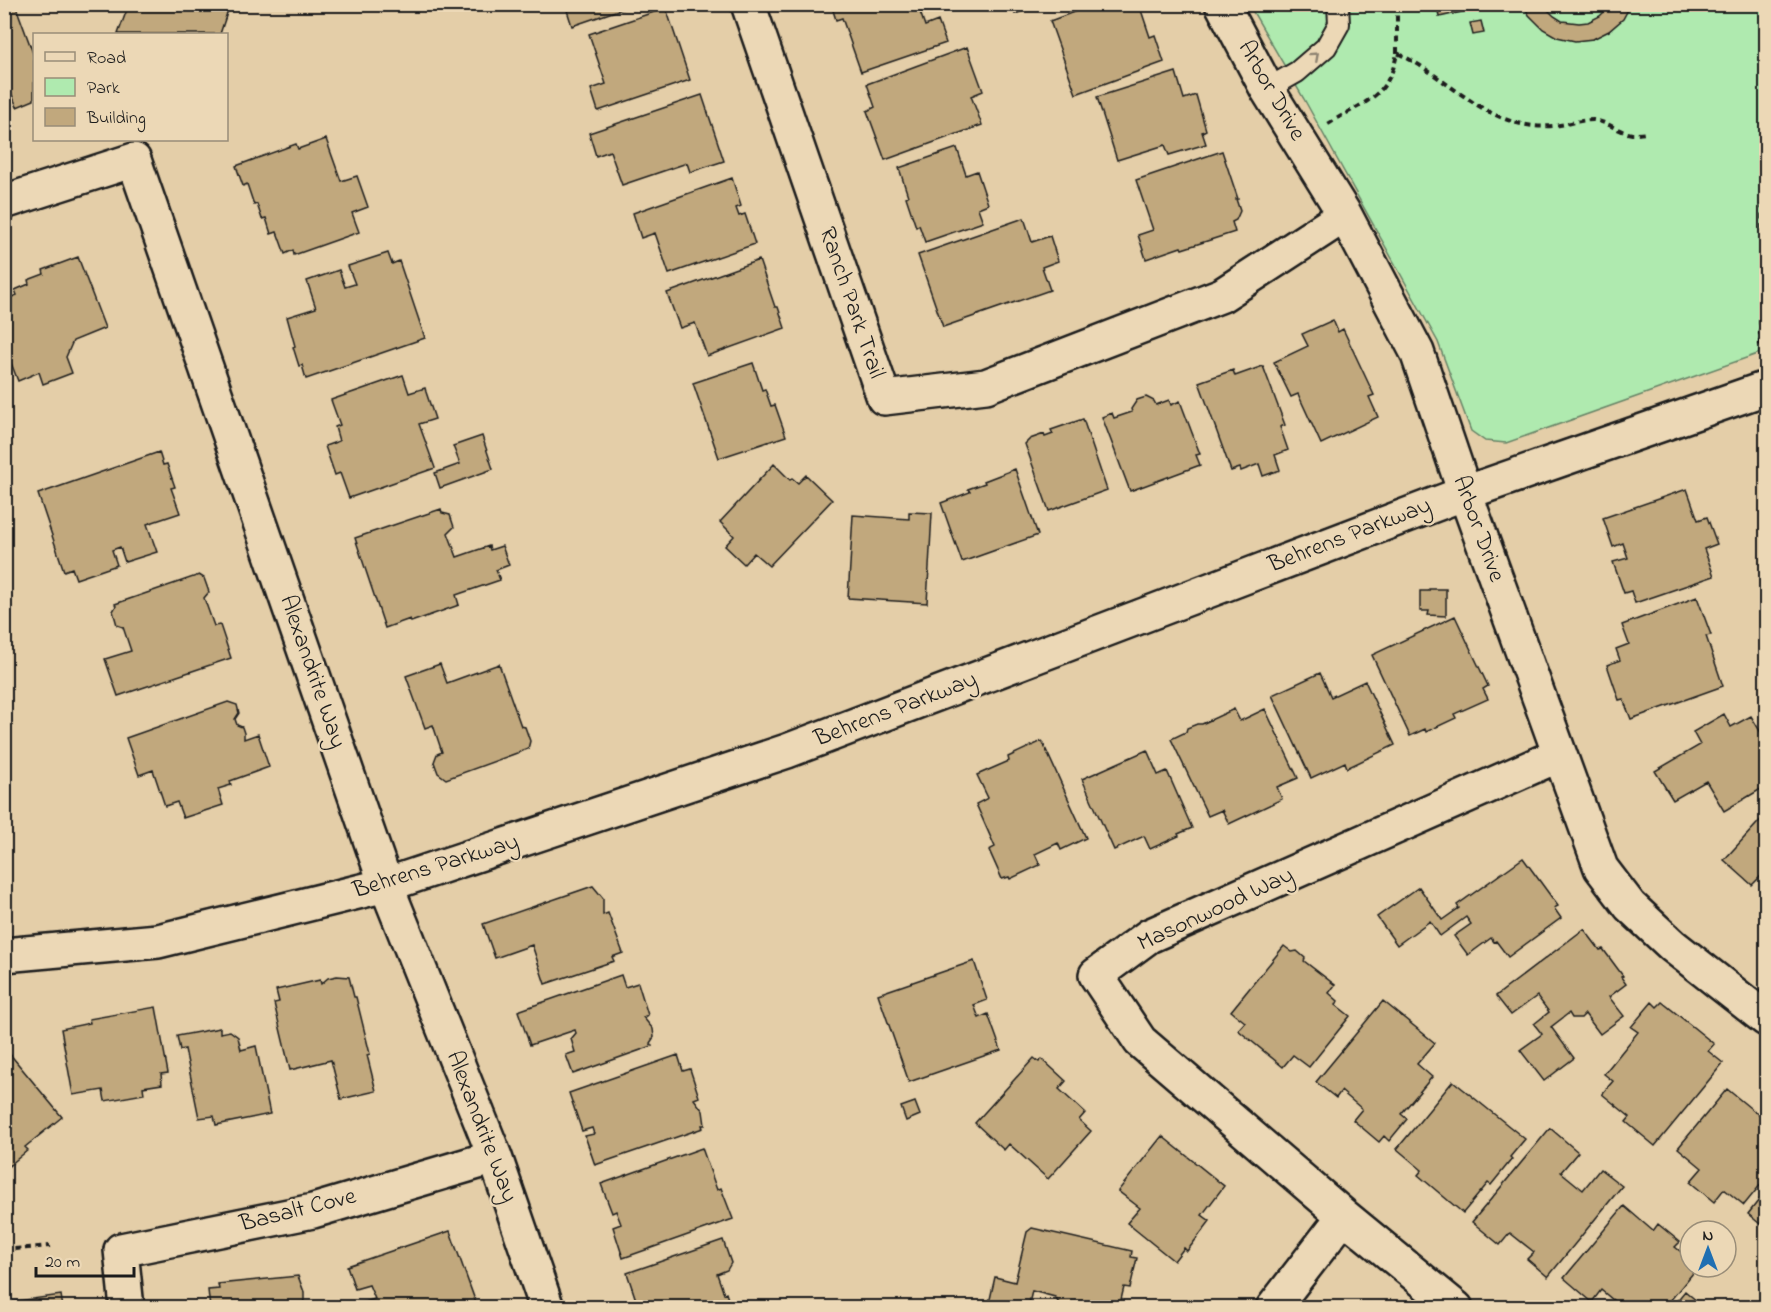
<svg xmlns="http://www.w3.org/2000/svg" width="1771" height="1312" viewBox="0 0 1771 1312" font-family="'Indie Flower',sans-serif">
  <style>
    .green { fill: #afeaaf; stroke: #668366; stroke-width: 1.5 }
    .building { fill: #c1a87d; stroke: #1c1c1c; stroke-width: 1.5 }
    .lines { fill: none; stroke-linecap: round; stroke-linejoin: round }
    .lane-casing { stroke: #1c1c1c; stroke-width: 24 }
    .street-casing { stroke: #1c1c1c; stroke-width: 38 }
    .secondary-casing { stroke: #1c1c1c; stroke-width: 38 }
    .path { stroke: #1c1c1c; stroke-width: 4; stroke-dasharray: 6 4.5; stroke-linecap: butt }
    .lane { stroke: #ecd8b6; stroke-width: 20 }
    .street { stroke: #ecd8b6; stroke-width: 33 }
    .secondary { stroke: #ecd8b6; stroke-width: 33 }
    .oneway { stroke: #8e8371 }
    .labels { text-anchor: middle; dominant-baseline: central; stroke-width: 4.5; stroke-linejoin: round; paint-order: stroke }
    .street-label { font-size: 24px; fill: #1c1c1c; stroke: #ecd8b6 }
  </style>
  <rect width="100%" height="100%" fill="#e4cea8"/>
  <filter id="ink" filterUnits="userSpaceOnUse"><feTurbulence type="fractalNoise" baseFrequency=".0167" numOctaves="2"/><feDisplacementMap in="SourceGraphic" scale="12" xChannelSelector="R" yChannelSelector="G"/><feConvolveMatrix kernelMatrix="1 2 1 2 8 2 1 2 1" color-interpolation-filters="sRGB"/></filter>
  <g filter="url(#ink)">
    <!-- green -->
    <path class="green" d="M1249,5H1766V351L1506,443L1485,441L1471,431L1438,342L1304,99Z"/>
    <!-- building -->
    <path class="building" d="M4,4H15L34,56V100L17,107L4,75Z
      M129,4H230L220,34H118Z
      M565,4H636L572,26Z
      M831,4H931L919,9L925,26L938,21L946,43L861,72L842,18L836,20Z
      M1011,4H1042L1015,14Z
      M1095,4H1139L1150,37L1155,35L1164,62L1076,94L1050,21Z
      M1437,4H1498L1439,17Z
      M1523,4H1542L1554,16L1562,21L1579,23L1588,22L1600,16L1612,4H1631L1623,19L1609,31L1593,39L1575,41L1557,37L1543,29L1529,15Z
      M666,8L690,80L598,111L591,89L606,84L589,34Z
      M1481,21L1484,33L1473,35L1470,23Z
      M967,47L983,91L971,96L982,125L885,160L867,111L875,107L867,84Z
      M1176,72L1184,99L1196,95L1206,130L1202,132L1206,144L1169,155L1165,145L1117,160L1097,97Z
      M702,95L724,161L690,172L687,163L622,185L610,151L596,156L589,133Z
      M326,139L341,181L357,176L368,207L352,213L359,232L294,255L293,250L285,254L277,232L271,234L266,218L262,219L257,204L254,205L247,184L243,186L236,166L296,144L298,149Z
      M957,148L966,175L977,171L988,204L978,208L983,222L925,242L919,225L916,227L906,197L908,196L899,168Z
      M1222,151L1238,199H1236L1240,211L1236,220L1232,222L1235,232L1182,249L1181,247L1146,259L1138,235L1153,230L1136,180Z
      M732,178L741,206L736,208L739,216L745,214L755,244L669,274L655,233L641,238L633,213Z
      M1024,218L1032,242L1050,236L1058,261L1042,267L1050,290L943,327L918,255Z
      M388,253L392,264L399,261L425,338L306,379L302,365L299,366L293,347L295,346L287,317L316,308L307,281L339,270L345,287L355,284L348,266Z
      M78,257L105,328L73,341L66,357L72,373L43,384L39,372L18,381L4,345V300L17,295L15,290L29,284L28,280L44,274L43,270Z
      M759,260L775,307H778L785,328L707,356L695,323L680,328L667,293Z
      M1333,320L1338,332L1343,329L1374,395L1369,397L1378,417L1321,444L1298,394L1291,397L1274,362L1308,346L1302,334Z
      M753,363L762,390L765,389L771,406L775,405L786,436L719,458L693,383Z
      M1263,366L1285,425L1280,427L1288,450L1275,455L1280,470L1263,476L1259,464L1241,471L1240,468L1231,471L1199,382L1233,370L1235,376Z
      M403,375L409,393L425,388L426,392L435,419L419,424L435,468L349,498L340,473L335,475L325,446L339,441L335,427L340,425L331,400Z
      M1146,397L1154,401L1156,405L1169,400L1171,405L1180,401L1200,454L1196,455L1200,465L1130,491L1102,417L1112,413L1114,418L1132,412L1131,409L1137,400Z
      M1083,419L1107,490L1049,511L1025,444L1030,439L1044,434L1045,437L1053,434L1051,430Z
      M482,436L493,469L440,488L435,473L460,464L453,446Z
      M159,452L163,465L167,464L175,487L171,488L180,513L147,524L157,552L125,562L120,547L112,550L117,565L76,579L72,568L64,571L38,494Z
      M774,464L790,480L792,478L798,483L806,475L832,500L769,566L754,553L744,564L725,546L734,536L720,522Z
      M1015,469L1038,535L962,562L941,503L970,492L968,489L985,483L984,481Z
      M1687,489L1698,520L1707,517L1717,544L1704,549L1714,576L1635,603L1631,591L1624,593L1613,562L1628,558L1623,543L1613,547L1603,518Z
      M441,509L442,513L450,515L454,527L448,533L457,557L489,546L490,550L502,546L509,565L496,570L500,580L456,595L459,605L411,622L410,619L385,628L355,538Z
      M909,512L932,513L927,603L848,598L853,515L909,519Z
      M199,575L204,578L209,592L204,598L214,626L220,625L231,658L118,696L105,659L131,651L123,627L117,625L113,611L116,606L115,604Z
      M1429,589H1446V616L1428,615L1429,611H1420V591H1429Z
      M1697,597L1711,635L1706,636L1723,686L1631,719L1623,699L1619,700L1607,665L1620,660L1616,649L1629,644L1622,625Z
      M1455,616L1488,686L1483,689L1488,699L1454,714L1456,718L1426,732L1425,729L1410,736L1372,655Z
      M440,664L447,683L499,664L521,726L525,727L530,741L528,749L446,779L438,773L434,762L437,754L442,752L433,725L425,728L406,676Z
      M1320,673L1331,697L1365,681L1395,745L1347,768L1345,762L1311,778L1272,695Z
      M228,702L237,705L239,713L235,719L237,725L242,727L244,733V739L258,734L269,767L230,781L231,785L218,789L223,805L183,818L177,802L165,806L153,770L139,775L126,738Z
      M1234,709L1240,721L1265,709L1298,778L1277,787L1282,799L1229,824L1222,810L1208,816L1171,739L1186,732L1187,728L1197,724H1202Z
      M1724,714L1731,727L1751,716L1766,741V786L1724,811L1706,781L1673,800L1655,771L1700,745L1693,732Z
      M1042,741L1086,838L1061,850L1058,843L1035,854L1040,865L1010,879L1009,877L1002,879L989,850L995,847L976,804L988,798L977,775L1009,761L1008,757Z
      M1147,750L1158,775L1167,771L1192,828L1178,834L1179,836L1150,849L1144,836L1114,850L1082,779Z
      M1766,814V878L1763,874L1752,885L1724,860Z
      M1523,858L1558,906L1554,908L1561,918L1508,957L1496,941L1494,942L1491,938L1468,955L1454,936L1471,924L1466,917L1440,936L1430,921L1397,945L1377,917L1419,887L1442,920L1459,908L1457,905Z
      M593,886L603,898V915L608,913L623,953L612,957L614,961L545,984L532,945L495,958L483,924Z
      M1584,929L1600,950L1603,949L1623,976L1621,977L1626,984L1609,997L1624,1016L1600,1034L1585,1014L1581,1018H1572L1569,1013L1551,1027L1574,1058L1544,1081L1520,1050L1542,1034L1534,1024L1549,1012L1537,996L1511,1015L1496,996Z
      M1284,946L1292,952L1297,951L1305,958L1304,961L1335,985L1329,993L1338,1001L1336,1005L1350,1016L1309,1067L1293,1055L1283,1067L1238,1030L1245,1022L1231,1011Z
      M974,961L987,1000L974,1005L979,1018L988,1014L1001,1050L909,1082L878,994Z
      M621,975L625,987L638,983L648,1015L643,1017L653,1029L654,1037L650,1043L652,1046L573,1074L566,1055L575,1052L571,1039L576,1033L575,1030L530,1045L518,1011Z
      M337,976L349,977L354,997H356L370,1054L367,1055L376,1091L341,1099L331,1060L290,1070L274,1003L279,1002L276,990L320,980L321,984L328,978Z
      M1383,1001L1435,1043L1417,1064L1432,1077L1401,1114L1407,1119L1389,1141L1384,1136L1379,1142L1353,1120L1362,1109L1341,1091L1336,1098L1316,1082Z
      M1652,1002L1657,1007L1662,1002L1714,1044L1708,1051L1723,1063L1655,1146L1626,1122L1630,1117L1602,1094L1613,1081L1604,1074L1638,1032L1631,1027Z
      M156,1007L168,1073L161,1074L162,1084L143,1087L144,1094L105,1101L103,1090L73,1095L61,1029L90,1023L89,1019Z
      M220,1028V1033L230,1031L238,1037L241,1050L256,1046L270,1114L216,1125L214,1116L199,1118L185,1049L180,1050L177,1036Z
      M4,1047L62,1117L25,1147L28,1150L4,1170Z
      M678,1055L683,1071L690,1069L699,1097L694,1099L703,1111L705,1125H702L703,1128L595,1165L585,1136L594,1134L592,1128L582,1131L569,1093Z
      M1034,1058L1039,1062L1042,1059L1066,1081L1059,1089L1085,1113L1079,1120L1091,1131L1048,1179L1009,1144L1004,1150L975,1123Z
      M1453,1081L1525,1139L1510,1157L1512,1159L1491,1185L1488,1183L1463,1213L1418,1175L1422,1170L1397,1149Z
      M1727,1089L1766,1121V1178L1744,1205L1724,1189L1714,1202L1690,1182L1702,1168L1678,1148Z
      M915,1102L920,1115L906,1121L901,1107Z
      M1550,1128L1578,1152L1561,1172L1583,1190L1600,1169L1622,1186L1548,1277L1527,1259L1534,1252L1510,1233L1500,1245L1472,1222Z
      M1162,1136L1224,1186L1202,1215L1210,1221L1187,1251L1184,1248L1174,1261L1127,1223L1140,1208L1118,1191Z
      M702,1148L717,1190L721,1188L733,1219L623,1258L613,1227L621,1224L616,1211L612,1213L601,1184Z
      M1766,1191V1229L1748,1214Z
      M1624,1206L1653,1231L1658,1224L1680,1242L1675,1247L1690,1259V1267H1698L1664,1308H1609L1614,1301L1601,1290L1592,1302L1564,1278Z
      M1032,1228L1132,1251L1131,1257L1137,1258L1130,1288L1124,1287L1119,1308H1066V1306L1060,1305L1055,1297L1032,1291L1028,1308H988L995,1277L1015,1282L1027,1232Z
      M450,1231L476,1303L472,1305L473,1308H359L361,1303L375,1299L369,1285L355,1289L347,1266Z
      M723,1240L731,1263L727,1270L717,1274L724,1294L726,1293L731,1308H650L647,1300L637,1303L627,1273Z
      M298,1276L304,1292V1300L301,1308H210L208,1290L219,1289L218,1284Z
      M1685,1291L1705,1308H1671Z
      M61,1295L63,1308H4V1303Z"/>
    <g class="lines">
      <!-- lane casing -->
      <g class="lane-casing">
        <path id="lane" d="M1267,89L1297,72L1326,47L1339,24L1338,4"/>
      </g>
      <!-- street casing -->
      <g class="street-casing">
        <path id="street" d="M748,4L884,398L986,386L1222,295L1345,215
          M1222,4L1267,89L1345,215L1417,352L1465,493L1601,868L1630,906L1673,946L1766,1019
          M4,202L134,160L386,885L495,1157L547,1308
          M127,1308L121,1250L313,1211L495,1157
          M1273,1308L1344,1216
          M1456,1308L1344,1216L1140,1041L1096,975L1149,936L1559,755"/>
      </g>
      <!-- secondary casing -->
      <g class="secondary-casing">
        <path id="secondary" d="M4,955L158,941L386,885L787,751L1465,493L1766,388"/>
      </g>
      <!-- path -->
      <path class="path" d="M1397,53V4
        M1328,124C1362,102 1389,99 1397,53C1444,74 1480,121 1534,126C1544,127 1556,126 1566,124C1575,122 1583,120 1593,120C1608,122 1619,132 1632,134C1636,134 1641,134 1646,133
        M1761,356L1760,347L1766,12
        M4,1250L50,1246"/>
      <!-- lane -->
      <use href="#lane" class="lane"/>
      <!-- street -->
      <use href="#street" class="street"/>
      <!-- secondary -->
      <use href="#secondary" class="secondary"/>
    </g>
    <!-- one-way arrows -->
    <defs><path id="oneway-chevron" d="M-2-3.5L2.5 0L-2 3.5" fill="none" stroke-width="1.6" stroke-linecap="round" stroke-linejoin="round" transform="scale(1.5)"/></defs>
    <use class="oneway" href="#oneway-chevron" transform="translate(1315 56) rotate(-42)"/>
  </g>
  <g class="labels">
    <!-- street labels -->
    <g class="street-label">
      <text transform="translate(1271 91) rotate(60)">Arbor Drive</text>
      <text transform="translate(851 303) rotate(71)">Ranch Park Trail</text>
      <text transform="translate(1478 529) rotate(70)">Arbor Drive</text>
      <text transform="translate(1350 536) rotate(-21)">Behrens Parkway</text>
      <text transform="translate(312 672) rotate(71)">Alexandrite Way</text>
      <text transform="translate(896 710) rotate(-21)">Behrens Parkway</text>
      <text transform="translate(436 867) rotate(-17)">Behrens Parkway</text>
      <text transform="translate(1216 910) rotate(-25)">Masonwood Way</text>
      <text transform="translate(481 1127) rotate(69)">Alexandrite Way</text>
      <text transform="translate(298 1211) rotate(-14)">Basalt Cove</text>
    </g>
  </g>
  <!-- margin -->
  <rect width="1771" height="1312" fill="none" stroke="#ecd8b6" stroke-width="24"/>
  <rect x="12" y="12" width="1747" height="1288" fill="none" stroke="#1c1c1c" stroke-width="2" filter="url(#ink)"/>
  <!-- legend -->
  <rect x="33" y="33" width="195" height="108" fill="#ecd8b6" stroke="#998d78" stroke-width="1.5"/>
  <rect x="45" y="52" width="30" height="9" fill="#ecd8b6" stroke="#998d78" stroke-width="1.5"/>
  <text x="87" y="63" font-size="18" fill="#1c1c1c">Road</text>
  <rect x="45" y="78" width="30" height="18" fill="#afeaaf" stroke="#998d78" stroke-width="1.5"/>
  <text x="87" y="93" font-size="18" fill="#1c1c1c">Park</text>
  <rect x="45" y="108" width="30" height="18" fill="#c1a87d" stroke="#998d78" stroke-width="1.5"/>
  <text x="87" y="123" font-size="18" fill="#1c1c1c">Building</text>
  <!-- north arrow -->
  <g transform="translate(1708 1249)"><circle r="28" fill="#ecd8b6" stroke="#998d78" stroke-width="1.5"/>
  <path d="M0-4.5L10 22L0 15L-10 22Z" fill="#1f6fb2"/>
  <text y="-9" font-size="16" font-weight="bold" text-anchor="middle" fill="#1c1c1c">N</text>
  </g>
  <!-- scale -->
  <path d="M36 1267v9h98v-9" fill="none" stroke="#1c1c1c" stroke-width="3"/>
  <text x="45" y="1267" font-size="18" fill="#1c1c1c" stroke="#ecd8b6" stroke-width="4.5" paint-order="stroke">20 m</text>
</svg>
